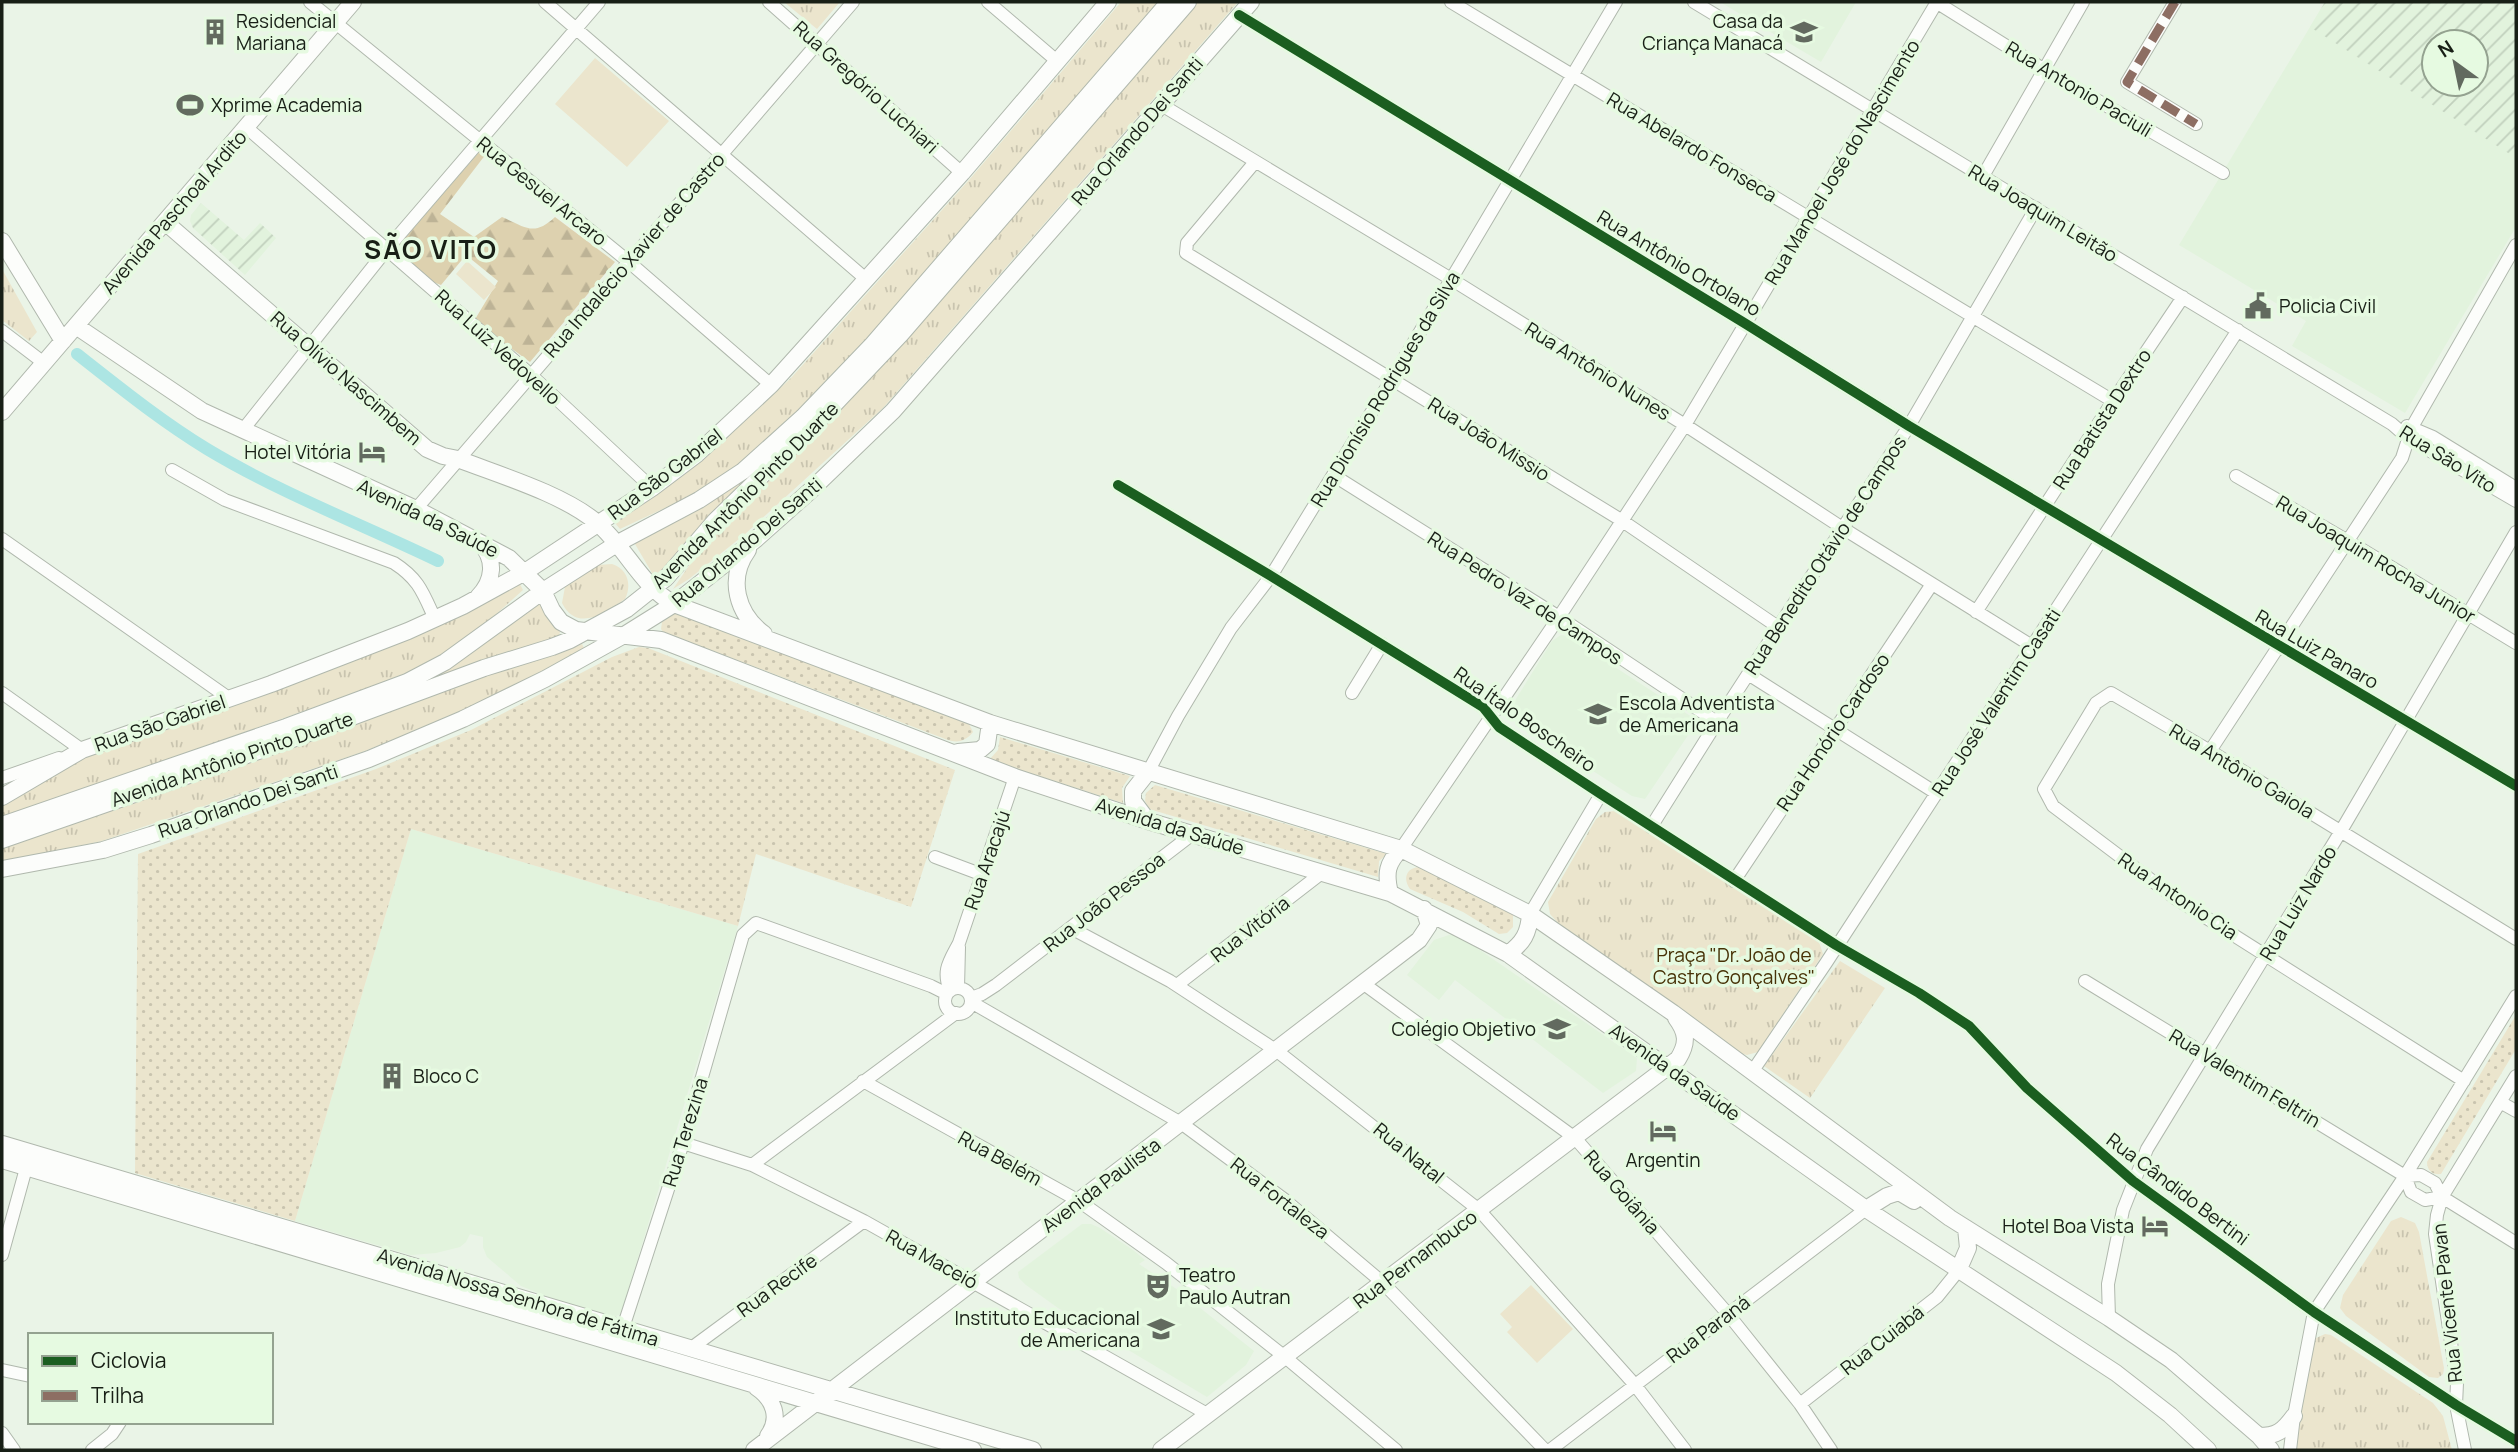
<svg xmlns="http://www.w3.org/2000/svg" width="2518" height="1452" viewBox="0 0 2518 1452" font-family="Manrope,sans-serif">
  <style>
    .built { fill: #e2f3dd; fill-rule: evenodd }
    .industrial { fill: url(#industrial-furrows); fill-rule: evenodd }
    .grass { fill: url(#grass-dots) }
    .forest { fill: url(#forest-firs) }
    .park { fill: url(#park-tufts) }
    .garden { fill: #ebe5cd }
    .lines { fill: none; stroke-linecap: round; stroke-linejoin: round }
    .canal { stroke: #ace5e3; stroke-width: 12 }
    .minor-casing { stroke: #b0b8ad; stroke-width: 14 }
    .major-casing { stroke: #b0b8ad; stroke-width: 18 }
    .minor { stroke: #fcfdfb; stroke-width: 12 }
    .major { stroke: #fcfdfb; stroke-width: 16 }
    .quiet { stroke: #8d6e63; stroke-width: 9; stroke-dasharray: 18 9; stroke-linecap: butt }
    .cycleway-casing { stroke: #e6fae1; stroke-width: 15 }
    .cycleway { stroke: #1b5e20; stroke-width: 10 }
    .labels { text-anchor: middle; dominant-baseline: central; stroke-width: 7; stroke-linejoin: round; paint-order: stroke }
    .poi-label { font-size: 19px; fill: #181f16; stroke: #e6fae1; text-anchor: start }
    .street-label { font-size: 19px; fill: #181f16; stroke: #e6fae1 }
    .park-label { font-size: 19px; fill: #473207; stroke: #e6fae1 }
    .district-label { font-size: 26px; font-weight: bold; letter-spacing: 2px; fill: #181f16; stroke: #e6fae1 }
  </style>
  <defs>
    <pattern id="industrial-furrows" width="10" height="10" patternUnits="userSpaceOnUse" patternTransform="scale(1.75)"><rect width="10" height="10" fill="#e2f3dd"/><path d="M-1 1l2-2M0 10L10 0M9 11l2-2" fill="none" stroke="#c1d0bd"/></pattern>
    <pattern id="grass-dots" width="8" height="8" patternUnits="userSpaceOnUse" patternTransform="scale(1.75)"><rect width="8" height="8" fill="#ebe5cd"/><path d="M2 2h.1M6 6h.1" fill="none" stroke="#c9c4af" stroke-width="1.8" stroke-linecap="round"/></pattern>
    <pattern id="forest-firs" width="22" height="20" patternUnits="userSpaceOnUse" patternTransform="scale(1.75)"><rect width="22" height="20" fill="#ddd1af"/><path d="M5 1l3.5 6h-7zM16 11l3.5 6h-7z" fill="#bdb396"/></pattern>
    <pattern id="park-tufts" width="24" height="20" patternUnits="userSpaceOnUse" patternTransform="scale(1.75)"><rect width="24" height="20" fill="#ebe5cd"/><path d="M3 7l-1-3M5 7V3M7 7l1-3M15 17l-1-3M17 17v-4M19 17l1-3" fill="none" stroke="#c9c4af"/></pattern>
  </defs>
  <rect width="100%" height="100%" fill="#eaf4e7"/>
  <!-- built -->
  <path class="built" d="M1720,2H1856L1821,62Z
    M2325,2H2516V227L2405,413L2292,346L2306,321L2179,245ZM2434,42H2476V84H2434Z
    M1561,635L1567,636L1692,717L1695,725L1645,799L1632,796L1512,719L1509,710L1552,641Z
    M411,829L738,926L621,1314L614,1317L548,1297L521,1286L487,1257L483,1247V1237L470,1234L466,1242L460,1247L436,1253L411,1255L295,1221Z
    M1455,933L1637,1058L1636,1071L1603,1093L1455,980L1439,1000L1407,975L1434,940Z
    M1082,1224H1091L1100,1228L1133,1250L1145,1260L1139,1264L1178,1290L1182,1285L1187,1287L1184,1295L1254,1351L1246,1365L1207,1397L1058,1308L1026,1285L1019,1278L1018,1272Z"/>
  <!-- industrial -->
  <path class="industrial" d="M2325,2H2516V158L2310,27ZM2434,42H2476V84H2434Z
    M201,203L244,240L260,223L276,238L245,275L193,228L190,221L191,215Z"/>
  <!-- grass -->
  <path class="grass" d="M677,612L742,634L969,724L973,732C960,748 949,740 932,734L663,632L661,629L662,622Z
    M639,647L648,648L955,770L911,907L756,854L738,926L411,829L295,1221L135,1173L138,854L376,769L471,730L612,657Z
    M1000,737L1130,776L1122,788L1123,803L989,760L998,750Z
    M1155,785L1387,854L1379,861L1378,877L1149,809L1145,801L1146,793Z
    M1420,867L1487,898L1513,915V927L1507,933L1499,934L1463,912L1410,889C1402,878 1407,867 1420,867Z
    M2516,1015V1049L2441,1174C2433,1175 2427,1171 2427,1162Z"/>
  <!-- forest -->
  <path class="forest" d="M481,150L486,154L440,214L474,237L502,217C525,227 534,237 555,217L615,262L530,362L474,321L498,281L466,255L441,285L433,282L395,249Z"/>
  <!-- park -->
  <path class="park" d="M784,2H840L817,29Z
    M1121,2H1160L869,341L759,451L695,494L620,529L615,523L703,460L790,379L969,180Z
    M1197,2H1238L883,408L744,535L689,579L673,589L699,551L722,524L906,337Z
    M2,269L37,332L29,341L2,320Z
    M742,481L744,483L662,573L657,575L652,573L635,544V541Z
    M612,564C628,569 632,585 625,599C606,613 577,633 562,603L565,587L598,565Z
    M520,584L523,590L473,635L442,655L407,674L2,819V804L90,755L351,662L408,639Z
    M536,604L543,605L547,616L560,632L559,636L416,687Z
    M582,644L584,648L541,673L461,712L365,751L102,841L2,862V847L487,674L561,653Z
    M1615,811L1819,942L1823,954L1758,1052L1747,1055L1736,1052L1558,923L1550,914L1548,902L1596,819L1605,812Z
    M1840,961L1885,988L1810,1098L1764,1066Z
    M2401,1217L2415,1223L2419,1232L2444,1368L2443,1374L2438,1378L2429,1377L2346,1316L2340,1308L2343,1295L2391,1221Z
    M2325,1334L2331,1335L2433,1403L2443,1416L2452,1450H2296L2311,1344L2314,1339Z"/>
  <!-- garden -->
  <path class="garden" d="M595,58L669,121L627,167L555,104Z
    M467,261L496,287L484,300L456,274Z
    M1531,1285L1573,1329L1537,1363L1507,1332L1512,1327L1500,1314Z"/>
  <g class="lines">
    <!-- canal -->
    <path class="canal" d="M77,354C119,387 161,421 207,449C280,493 361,524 438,561"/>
    <!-- minor casing -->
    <g class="minor-casing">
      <path id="minor" d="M310,2L629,262L771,385
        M545,2L867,280
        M769,2L962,173
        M988,2L1057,61
        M1451,2L2113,401
        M1694,2L2392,424L2408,438L2516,501
        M1936,2L2043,69L2223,173
        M2175,2L2127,82L2196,124
        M1239,15L1746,324L1909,426L2516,786
        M1160,104L1451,279L1685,425L1844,529L2032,646
        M246,127L531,375L652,488
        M1255,162L1187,243L1186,253L1621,520L1778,627
        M1983,176L2083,2
        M2,331L44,363
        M2407,426L2433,437L2516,488
        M242,431L387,249L599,2
        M172,470L225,500L394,563C419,579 423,593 435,619
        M1333,475L1559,617L1717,722
        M2236,476L2348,541L2516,643
        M1118,485L1271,576L1483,707L1499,727L1601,794L1836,945L1919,993L1969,1026L2027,1088L2133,1181L2314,1312L2456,1405L2516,1441
        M416,509L853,2
        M2,539L230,699
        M1976,612L2113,401L2183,297
        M1748,674L1936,793
        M2,693L82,750
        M1352,693L1382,644
        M2210,751L2402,458L2412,427L2516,245
        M1148,772L1178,716L1231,628L1271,576L1392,379L1616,2
        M2,778L59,758
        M1651,827L1717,722L1909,426L2036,208
        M1401,849L1559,617L1685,425L1937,2
        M935,857L983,875
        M1734,881L1932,584
        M1530,914L1601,794
        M1071,928L1170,981L1277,1051L1479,1210L1635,1385L1685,1450
        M2085,981L2405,1176L2421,1175L2435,1183L2442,1197L2516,1243
        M1364,984L1575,1138L1728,1314L1800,1404L1831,1450
        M1177,985L1323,872
        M958,988L959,947
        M945 1001a13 13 0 1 1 26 0a13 13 0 1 1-26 0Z
        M950,991C942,970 949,962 959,943L1015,777
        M971,998L982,994L996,985L1194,833
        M971,1002L1181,1123L1285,1200L1383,1283L1545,1450
        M1752,1072L1826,963L2238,330
        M863,1081L1079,1201L1166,1263L1285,1357L1396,1450
        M2464,1081L2175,898L2053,806L2044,789L2096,703L2111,693L2210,751L2516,939
        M2500,1102L2516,1111
        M683,1143L752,1165L864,1221L1209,1415
        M752,1165L956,1013
        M2405,1176L2411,1192L2425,1200L2442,1197
        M2,1255L28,1161
        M2109,1318L2108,1284L2123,1210L2147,1149L2341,831L2516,532
        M620,1337L683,1143L743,935L756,923L931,986L947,994
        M690,1349L864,1221
        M2,1370L30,1376
        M1800,1404L1937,1297L1958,1271
        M2,1433L14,1450
        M92,1450L112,1434L120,1422
        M1550,1450L1866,1209
        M2290,1450L2294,1416L2314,1312L2405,1176L2516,996
        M2465,1450L2456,1405L2457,1383L2435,1234L2437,1215L2442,1197L2516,1076"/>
    </g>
    <!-- major casing -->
    <g class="major-casing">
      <path id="major" d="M165,222L427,449L443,456L458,459C499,475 563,494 596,522C625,546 641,586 674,604L990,723L1401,849L1530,914L1673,1013L1950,1218L2109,1318L2171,1360L2259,1436L2271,1450
        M2,241L63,341
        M76,326L202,411L416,509L509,558L543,591L552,610L561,622L576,630L661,640L1015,777L1148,821L1390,893L1508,954L1866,1209L2116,1373L2170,1415L2208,1450
        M2,412L353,2
        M748,550C727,579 737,614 764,634
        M478,597C494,581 496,559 480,543
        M958,752L980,750L987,744L990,723
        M1148,772L1133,791V801L1148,821
        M2,797L82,750L271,684L408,631L463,606L525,572L652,488L697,454L771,385L962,173L1108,2
        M2,825L286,727L407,682L445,662L543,591L618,543L699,500L743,471L803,417L873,344L1169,2
        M2,840L290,740L484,668L552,647L570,640L627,609L666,578L715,521L828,411L901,334L1188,2
        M2,869L103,850L151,835L369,759L463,719L545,679L626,634L674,604L755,540L810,491L893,411L1251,2
        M1390,893C1385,873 1387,863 1401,849
        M1508,954C1523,943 1529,933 1530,914
        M2,1144L1033,1450
        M2,1160L973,1450
        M1866,1209L1887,1196L1899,1192L1914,1201
        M1958,1271L1968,1248L1966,1228
        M756,1387C774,1399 781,1418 768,1436
        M2259,1436C2277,1436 2283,1431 2294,1416
        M754,1450L1419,940L1429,925L1424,909
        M1161,1450L1678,1059C1688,1043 1687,1033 1676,1018"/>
    </g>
    <!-- minor -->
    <use href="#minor" class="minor"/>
    <!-- major -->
    <use href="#major" class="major"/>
    <!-- quiet -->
    <path class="quiet" d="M2175,2L2127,82L2196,124"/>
    <!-- cycleway casing -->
    <g class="cycleway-casing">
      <path id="cycleway" d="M1239,15L1746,324L1909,426L2516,786
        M1118,485L1271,576L1483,707L1499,727L1601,794L1836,945L1919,993L1969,1026L2027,1088L2133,1181L2314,1312L2456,1405L2516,1441"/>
    </g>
    <!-- cycleway -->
    <use href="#cycleway" class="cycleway"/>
  </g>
  <!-- icons -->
  <defs>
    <g id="building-bare" transform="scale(2.1)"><path d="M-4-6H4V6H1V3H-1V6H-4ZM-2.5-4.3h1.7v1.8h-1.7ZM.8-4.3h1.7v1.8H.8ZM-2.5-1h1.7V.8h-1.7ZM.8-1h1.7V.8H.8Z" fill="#626a5f" stroke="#e6fae1" stroke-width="2.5" paint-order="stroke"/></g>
    <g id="school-bare" transform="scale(2.1)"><path d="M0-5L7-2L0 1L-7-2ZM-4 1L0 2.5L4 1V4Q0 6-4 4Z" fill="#626a5f" stroke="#e6fae1" stroke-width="2.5" paint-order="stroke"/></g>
    <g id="stadium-bare" transform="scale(2.1)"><path d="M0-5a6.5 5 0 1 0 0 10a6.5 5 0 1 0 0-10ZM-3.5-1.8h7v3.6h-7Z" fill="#626a5f" stroke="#e6fae1" stroke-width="2.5" paint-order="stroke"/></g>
    <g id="civic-bare" transform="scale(2.1)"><path d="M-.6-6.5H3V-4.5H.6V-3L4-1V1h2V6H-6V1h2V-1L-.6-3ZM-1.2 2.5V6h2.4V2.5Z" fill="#626a5f" stroke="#e6fae1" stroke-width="2.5" paint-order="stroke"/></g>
    <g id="hotel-bare" transform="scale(2.1)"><path d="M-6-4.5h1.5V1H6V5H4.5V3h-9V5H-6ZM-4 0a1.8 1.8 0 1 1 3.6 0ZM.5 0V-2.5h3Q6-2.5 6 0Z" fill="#626a5f" stroke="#e6fae1" stroke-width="2.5" paint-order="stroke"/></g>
    <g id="theatre-bare" transform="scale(2.1)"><path d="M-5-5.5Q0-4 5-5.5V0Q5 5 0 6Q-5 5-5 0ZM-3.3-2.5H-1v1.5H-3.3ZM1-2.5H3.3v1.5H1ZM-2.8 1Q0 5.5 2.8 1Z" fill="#626a5f" stroke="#e6fae1" stroke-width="2.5" paint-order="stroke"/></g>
  </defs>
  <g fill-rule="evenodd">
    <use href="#building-bare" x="215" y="32"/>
    <use href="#school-bare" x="1804" y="32"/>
    <use href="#stadium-bare" x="190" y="105"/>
    <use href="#civic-bare" x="2258" y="306"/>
    <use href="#hotel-bare" x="372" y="452"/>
    <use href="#school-bare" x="1598" y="714"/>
    <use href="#school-bare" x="1557" y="1029"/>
    <use href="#building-bare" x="392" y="1076"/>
    <use href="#hotel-bare" x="1663" y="1131"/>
    <use href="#hotel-bare" x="2155" y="1226"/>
    <use href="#theatre-bare" x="1158" y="1286"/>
    <use href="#school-bare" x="1161" y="1329"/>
  </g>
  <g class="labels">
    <!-- poi labels -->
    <g class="poi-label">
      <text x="236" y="21">Residencial<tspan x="236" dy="22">Mariana</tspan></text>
      <text x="1783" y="21" text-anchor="end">Casa da<tspan x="1783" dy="22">Criança Manacá</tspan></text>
      <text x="211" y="105">Xprime Academia</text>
      <text x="2279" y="306">Policia Civil</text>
      <text x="351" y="452" text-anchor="end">Hotel Vitória</text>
      <text x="1619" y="703">Escola Adventista<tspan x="1619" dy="22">de Americana</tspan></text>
      <text x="1536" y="1029" text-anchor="end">Colégio Objetivo</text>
      <text x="413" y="1076">Bloco C</text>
      <text x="1663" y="1160" text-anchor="middle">Argentin</text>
      <text x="2134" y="1226" text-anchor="end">Hotel Boa Vista</text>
      <text x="1179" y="1275">Teatro<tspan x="1179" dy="22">Paulo Autran</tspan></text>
      <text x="1140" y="1318" text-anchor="end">Instituto Educacional<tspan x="1140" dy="22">de Americana</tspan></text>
    </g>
    <!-- street labels -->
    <g class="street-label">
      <text transform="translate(866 87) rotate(42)">Rua Gregório Luchiari</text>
      <text transform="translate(2079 89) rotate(31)">Rua Antonio Paciuli</text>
      <text transform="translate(1137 131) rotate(-49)">Rua Orlando Dei Santi</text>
      <text transform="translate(1692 147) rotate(31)">Rua Abelardo Fonseca</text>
      <text transform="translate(1842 162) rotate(-59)">Rua Manoel José do Nascimento</text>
      <text transform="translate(542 191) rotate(39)">Rua Gesuel Arcaro</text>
      <text transform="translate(174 212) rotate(-49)">Avenida Paschoal Ardito</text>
      <text transform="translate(2043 213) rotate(31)">Rua Joaquim Leitão</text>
      <text transform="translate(634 255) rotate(-49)">Rua Indalécio Xavier de Castro</text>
      <text transform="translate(1679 263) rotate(31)">Rua Antônio Ortolano</text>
      <text transform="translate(498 347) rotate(42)">Rua Luiz Vedovello</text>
      <text transform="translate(1598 371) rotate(32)">Rua Antônio Nunes</text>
      <text transform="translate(346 378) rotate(41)">Rua Olívio Nascimbem</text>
      <text transform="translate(1385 389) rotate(-59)">Rua Dionísio Rodrigues da Silva</text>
      <text transform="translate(2102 419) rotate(-57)">Rua Batista Dextro</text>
      <text transform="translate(1489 439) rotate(32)">Rua João Missio</text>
      <text transform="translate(2448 459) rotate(32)">Rua São Vito</text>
      <text transform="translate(665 474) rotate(-37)">Rua São Gabriel</text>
      <text transform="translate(745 495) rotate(-45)">Avenida Antônio Pinto Duarte</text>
      <text transform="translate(428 518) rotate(26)">Avenida da Saúde</text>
      <text transform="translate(747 542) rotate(-40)">Rua Orlando Dei Santi</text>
      <text transform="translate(1825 555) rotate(-57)">Rua Benedito Otávio de Campos</text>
      <text transform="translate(2376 559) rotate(31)">Rua Joaquim Rocha Junior</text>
      <text transform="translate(1525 598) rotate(33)">Rua Pedro Vaz de Campos</text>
      <text transform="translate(2317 649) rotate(30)">Rua Luiz Panaro</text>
      <text transform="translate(1996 702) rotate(-57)">Rua José Valentim Casati</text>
      <text transform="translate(1525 719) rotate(35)">Rua Ítalo Boscheiro</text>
      <text transform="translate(160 723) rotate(-19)">Rua São Gabriel</text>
      <text transform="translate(1833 732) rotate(-56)">Rua Honório Cardoso</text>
      <text transform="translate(232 759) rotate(-19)">Avenida Antônio Pinto Duarte</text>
      <text transform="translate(2242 771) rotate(31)">Rua Antônio Gaiola</text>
      <text transform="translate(248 801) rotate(-19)">Rua Orlando Dei Santi</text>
      <text transform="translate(1170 826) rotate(17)">Avenida da Saúde</text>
      <text transform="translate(987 860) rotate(-71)">Rua Aracajú</text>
      <text transform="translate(2178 896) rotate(34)">Rua Antonio Cia</text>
      <text transform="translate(1104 902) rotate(-38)">Rua João Pessoa</text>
      <text transform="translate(2298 903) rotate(-59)">Rua Luiz Nardo</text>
      <text transform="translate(1250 929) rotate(-38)">Rua Vitória</text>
      <text transform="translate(1675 1072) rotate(35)">Avenida da Saúde</text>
      <text transform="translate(2245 1078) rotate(31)">Rua Valentim Feltrin</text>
      <text transform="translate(685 1132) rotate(-73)">Rua Terezina</text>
      <text transform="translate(1409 1153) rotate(39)">Rua Natal</text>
      <text transform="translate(1000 1158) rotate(29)">Rua Belém</text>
      <text transform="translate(1101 1185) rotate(-37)">Avenida Paulista</text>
      <text transform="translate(2178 1189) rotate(37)">Rua Cândido Bertini</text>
      <text transform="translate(1622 1192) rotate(49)">Rua Goiânia</text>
      <text transform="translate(1280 1198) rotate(38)">Rua Fortaleza</text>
      <text transform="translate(932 1259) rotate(29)">Rua Maceió</text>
      <text transform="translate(1415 1259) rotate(-37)">Rua Pernambuco</text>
      <text transform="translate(777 1285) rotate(-36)">Rua Recife</text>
      <text transform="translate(518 1297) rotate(17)">Avenida Nossa Senhora de Fátima</text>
      <text transform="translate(2447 1303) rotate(-96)">Rua Vicente Pavan</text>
      <text transform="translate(1708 1329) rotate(-37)">Rua Paraná</text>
      <text transform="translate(1882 1340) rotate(-38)">Rua Cuiabá</text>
    </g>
    <!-- park labels -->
    <g class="park-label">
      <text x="1734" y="955">Praça "Dr. João de<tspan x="1734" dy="22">Castro Gonçalves"</tspan></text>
    </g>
    <!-- district labels -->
    <g class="district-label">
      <text x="431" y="249">SÃO VITO</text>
    </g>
  </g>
  <!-- border -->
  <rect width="2518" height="1452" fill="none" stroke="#181f16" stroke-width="7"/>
  <!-- legend -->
  <rect x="28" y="1333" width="245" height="91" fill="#e6fae1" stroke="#94a290" stroke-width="2"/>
  <rect x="42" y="1356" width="35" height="10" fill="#1b5e20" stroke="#94a290" stroke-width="2"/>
  <text x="91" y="1368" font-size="21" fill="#181f16">Ciclovia</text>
  <rect x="42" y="1391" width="35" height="10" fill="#8d6e63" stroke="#94a290" stroke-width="2"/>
  <text x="91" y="1403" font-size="21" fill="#181f16">Trilha</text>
  <!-- north arrow -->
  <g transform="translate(2455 63) rotate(327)"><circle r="33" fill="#e6fae1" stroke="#94a290" stroke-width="2"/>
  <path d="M0-5L12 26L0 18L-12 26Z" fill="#626a5f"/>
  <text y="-10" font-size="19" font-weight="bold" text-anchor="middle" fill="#181f16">N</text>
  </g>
</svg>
